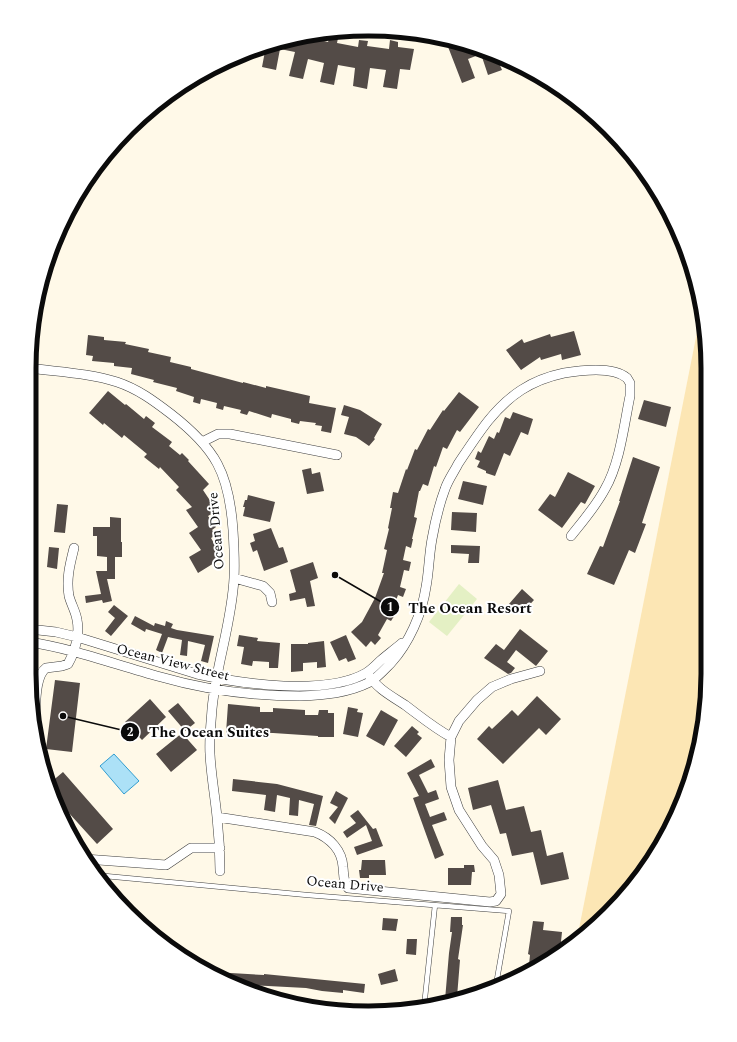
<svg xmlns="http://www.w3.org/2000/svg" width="737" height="1042" viewBox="0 0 737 1042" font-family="Spectral,serif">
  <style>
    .sand { fill: #fce6b4 }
    .pitch { fill: #e4f0c4 }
    .water { fill: #ace1f7; stroke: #329dcf }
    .building { fill: #534b47 }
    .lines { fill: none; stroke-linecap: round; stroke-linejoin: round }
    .service-casing { stroke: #3e3e3e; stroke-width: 5.5 }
    .minor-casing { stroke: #3e3e3e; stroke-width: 10 }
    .service { stroke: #fff; stroke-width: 4.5 }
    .minor { stroke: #fff; stroke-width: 9 }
    .labels { text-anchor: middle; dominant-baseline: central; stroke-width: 4; stroke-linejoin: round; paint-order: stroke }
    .street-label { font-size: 14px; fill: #0b0b0b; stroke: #fff }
    .rim { fill: none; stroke: #0b0b0b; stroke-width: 5 }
    .leader { fill: none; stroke: #0b0b0b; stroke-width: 1.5 }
    .callout-dot { fill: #0b0b0b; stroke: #fff; stroke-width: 1.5 }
    .mark-label { font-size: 12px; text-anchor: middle; font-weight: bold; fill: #fff }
    .callout-label { font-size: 15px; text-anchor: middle; font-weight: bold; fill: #0b0b0b; stroke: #fff; stroke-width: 4; stroke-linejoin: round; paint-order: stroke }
  </style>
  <rect width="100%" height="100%" fill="#fff9e8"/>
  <!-- sand -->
  <path class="sand" d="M701,312L705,324L707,695L696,761L673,823L638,880L593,929L577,939Z"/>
  <!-- pitch -->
  <path class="pitch" d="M459,584L477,599L447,636L429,622Z"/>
  <!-- water -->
  <path class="water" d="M114,754L139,781L124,794L100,766Z"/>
  <!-- building -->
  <path class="building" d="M305,36L328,42L330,36L338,38L337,43L358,47L359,40L368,41L367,46L389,49L390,40L398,42V47L414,49L410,70L400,69L397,89L383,87L386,70L370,68L367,89L353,86L355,68L338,65L334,85L320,82L324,63L308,59L303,79L289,76L295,52L280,49L276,70L262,67L266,46H264Z
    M445,39L456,41L496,56L502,70L488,75L481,54L468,59L475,78L462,83Z
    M574,331L581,355L562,360L561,354L541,360L540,357L521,370L506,350L522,339L524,343L550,334L551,337Z
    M88,335L104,337V340L126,342L125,344L149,349L148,352L171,357L170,362L191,367V369L243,383V382L266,388V386L310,396L309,403L336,408L331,433L321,431L322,426L315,425L316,423L300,421L299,424L291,422V419L272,414L271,418L249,411L247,415L240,413L241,410L224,406L223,410L216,408L217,403L201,399L200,404L193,402L194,397L176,391L177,388L153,382L154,380L131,374L132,368L114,366V363L92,361L93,356L86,355Z
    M108,391L125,405L126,404L144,419L146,416L155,423L152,427L172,442L169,446L180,455L182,453L189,460L188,461L209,484L203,490L213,505L209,507L213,513L208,516L216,527L212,530L216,535L211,538L219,552L216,554L219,560L198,573L189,557L201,550L189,533L198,527L186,510L192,507L176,490L179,487L160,467L159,469L144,457L147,454L124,435L122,438L104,423L103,425L89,413Z
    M459,392L479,407L460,432L457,430L447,449L443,447L436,467L434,466L428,486L423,484L420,491H419L414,517L417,518L412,539H413L411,548L406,546L403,560L411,562L409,571L404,570L400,587L406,589L403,597L398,595L392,611L396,613L391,621L387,619L378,635L381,638L375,645L371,641L366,647L351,632L362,622L375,598L384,573H382L387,550L384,549L389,529L388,528L392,508H390L393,492L398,493L406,469L407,470L415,449L417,450L428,429L430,430L443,410L444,411Z
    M644,400L671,407L666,427L638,419Z
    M344,405L360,410L382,424L374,438L375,439L369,446L356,437L344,434L349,417L341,415Z
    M513,412L533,419L528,435L521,432L510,456L504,453L495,476L486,473V471L477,467L480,461L475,459L478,451L481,453L489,436L494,439L497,432L499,433L505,417L510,419Z
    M633,457L660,467L642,523L646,524L635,553L629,550L614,585L587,574L600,546L603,547L620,501H619Z
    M311,468L312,474L320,472L324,491L307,494L302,470Z
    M568,472L595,486L585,504L581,502L562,528L538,510L550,494L555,497Z
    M463,481L487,486L483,505L458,499Z
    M248,495L275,502L270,522L243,516L245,507H243L245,500H247Z
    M57,504L68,505L65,533L54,532Z
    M452,512L477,513L476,532L451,530Z
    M110,517L121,518V542H122V557H115V579H107L112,601L103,603L102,600L86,603L85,596L101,594L96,571H107V557L97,556V536H93V527H110Z
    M271,528L279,548L283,547L288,562L264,571L257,550L253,552L250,543L255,541L253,534Z
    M451,545L480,546L479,563H468L469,554L451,553Z
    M49,547L59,548L57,569L47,567Z
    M313,562L318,578L310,581L315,606L307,607L305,598L290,601L289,594L296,592L290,570Z
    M522,589L534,600L521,614L509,604Z
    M114,605L128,616L111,636L105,631L115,618L108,612Z
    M135,616L154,626L155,623L165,626L166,621L173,624L171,628L177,630L214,636L208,663L201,661L205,645L188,641L187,656L180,655L182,640L168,637L162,653L156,650L162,634L146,629L145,632L131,624Z
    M520,629L548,651L536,666L516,650L507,662L515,668L511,673L508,674L484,658L496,644L504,650Z
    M239,635L258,638L257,641L280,643L278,668H269V662L253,661L252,666L241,664L244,647L237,646Z
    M346,635L356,659L348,662L346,658L339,661L330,642Z
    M324,641L326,667L317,668V662L303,663V671L291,672V644H308V643Z
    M55,680L80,683L72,752L46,749Z
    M537,696L561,719L546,735L539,728L503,764L477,739L489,726L492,729L512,710L518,716Z
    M150,699L166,717L142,740L125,722Z
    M178,703L195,723L185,731L168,711Z
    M228,704L260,707V712H273V708L305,710V715H318L319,710H328V713H334V737H318V736L273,733L246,732L245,735L226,733Z
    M348,707L358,709L357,712L363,713L358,737L343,734Z
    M381,710L398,720L384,746L366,736Z
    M412,726L419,732L417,734L422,738L406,757L394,746Z
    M182,733L197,750L171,772L156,754Z
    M431,759L435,767L419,775L428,793L436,790L439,799L425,804L430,817L444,812L447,820L432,825L444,855L435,859L413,798L419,796L407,773Z
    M63,772L113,829L97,844L58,801L50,783Z
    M233,779L277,784L323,796L316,826L309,825L314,804L299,800L298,816L289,815L290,798L277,795L275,812L264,810L266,795L232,791Z
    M498,780L506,810L524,806L531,832L541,830L547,856L563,852L569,879L541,885L533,852L512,856L506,833L500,834L491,805L473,810L468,788Z
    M336,791L348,798L335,824L329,818L338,807L330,803Z
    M358,810L373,829L376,828L383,846L357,855L354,847L372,841L366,825L347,838L343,832L356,823L350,816Z
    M362,860H385L386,875H369V878H360L359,870H361Z
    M464,865H474L475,872H472L471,885H448V868H464Z
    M451,917H462V925H463L458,959L460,960L457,997L445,1000L449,953L452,932H450Z
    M383,918L398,919L396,931L382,930Z
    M533,921L544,922L543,930L562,932L560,951L549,958L540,957L539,964L537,966L529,965L530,955L528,954Z
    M407,939H417L416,955L406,954Z
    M395,969L398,981L381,985L378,974Z
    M214,972L264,975V974L365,984L364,993L343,990V993L322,991L306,988L233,984Z"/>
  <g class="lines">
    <!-- service casing -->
    <g class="service-casing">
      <path id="service" d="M104,883L105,876L307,895L509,911L496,985
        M296,1003L386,1010
        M424,1007L435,905"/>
    </g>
    <!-- minor casing -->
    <g class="minor-casing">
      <path id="minor" d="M29,368C58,372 89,373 117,382C138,389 154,401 171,414C216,449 229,473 233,530C234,546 235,562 234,578C232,622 216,665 212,709C211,724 209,739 210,754C211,775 215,796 217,817C219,835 220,853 220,871
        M202,442L218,434H230L337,455
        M234,578L263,586L270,593L272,602
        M29,629L56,632L77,637L197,674C242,684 326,696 366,673C371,670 376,665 380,661C387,655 395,649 402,643
        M29,642C75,649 116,665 161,677C206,690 253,696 300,696C325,695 348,693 370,682C378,677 385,669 391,663C409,643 422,614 426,587C429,571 429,555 432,539C435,522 439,505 445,489C448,480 454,472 458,464C468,449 477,435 488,421C509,395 531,380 564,373C582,370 613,366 627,378L630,383V396C624,425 620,463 605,489C596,506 583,521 571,536
        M369,675C376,688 393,697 405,705C420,716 434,728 451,737
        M35,716C36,703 35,676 46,668L62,666L68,664C75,652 80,634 77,620C76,612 71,604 69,596C66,579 70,564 74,548
        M217,817L315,832C330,838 342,850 343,867C344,876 343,881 348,888L490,902L496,901L501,894L499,875L494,860L482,846L459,810L451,787L449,760L451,737L459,721L477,700L492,687L511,679L540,671
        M85,859L166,865L191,848H220"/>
    </g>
    <!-- service -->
    <use href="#service" class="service"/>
    <!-- minor -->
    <use href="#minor" class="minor"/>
  </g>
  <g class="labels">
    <!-- street labels -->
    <g class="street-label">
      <text transform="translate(216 531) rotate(-95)">Ocean Drive</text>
      <text transform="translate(173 662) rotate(14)">Ocean View Street</text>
      <text transform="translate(345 884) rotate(5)">Ocean Drive</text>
    </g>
  </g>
  <!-- crop -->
  <path d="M0 0H737V1042H0ZM368 36H369A332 332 0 0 1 701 368V674A332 332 0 0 1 369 1006H368A332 332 0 0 1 36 674V368A332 332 0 0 1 368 36Z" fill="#fff" fill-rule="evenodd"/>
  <path class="rim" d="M368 36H369A332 332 0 0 1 701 368V674A332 332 0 0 1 369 1006H368A332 332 0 0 1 36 674V368A332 332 0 0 1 368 36Z"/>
  <!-- callouts -->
  <path class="leader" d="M335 575L390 607M63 716L130 732"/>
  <g class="callout-dot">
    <circle cx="335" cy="575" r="4"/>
    <circle cx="63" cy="716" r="4"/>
    <circle cx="390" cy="607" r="10"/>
    <circle cx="130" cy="732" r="10"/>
  </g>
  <g class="mark-label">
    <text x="390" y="611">1</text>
    <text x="130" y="736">2</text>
  </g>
  <g class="callout-label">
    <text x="470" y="613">The Ocean Resort</text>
    <text x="209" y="737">The Ocean Suites</text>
  </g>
</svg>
